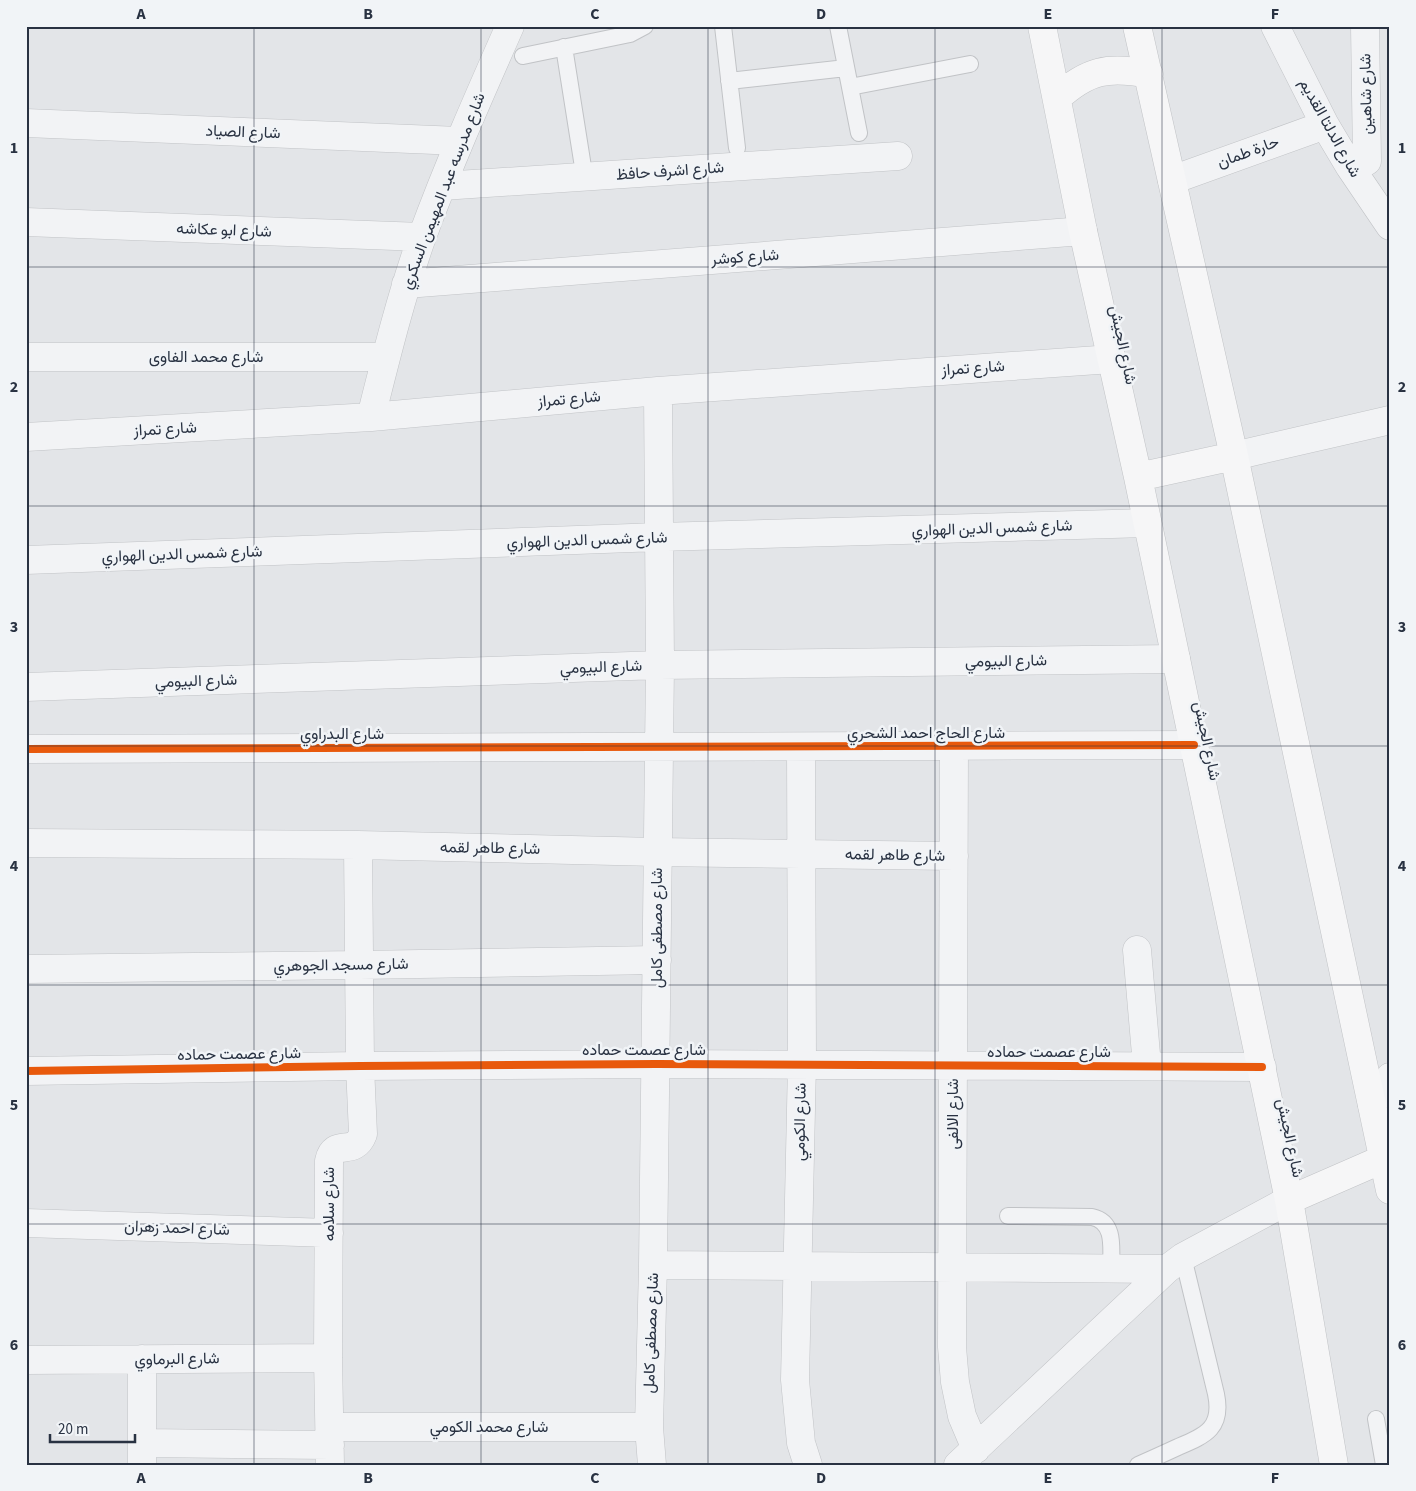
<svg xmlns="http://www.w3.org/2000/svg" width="1416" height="1491" viewBox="0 0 1416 1491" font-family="'Source Sans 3',Vazirmatn,sans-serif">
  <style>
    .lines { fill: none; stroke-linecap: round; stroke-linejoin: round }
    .lane-casing { stroke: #c1c3c6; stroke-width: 18 }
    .street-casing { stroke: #c1c3c6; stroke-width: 29 }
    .secondary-casing { stroke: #c1c3c6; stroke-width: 29 }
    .lane { stroke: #f2f3f5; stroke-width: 16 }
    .street { stroke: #f2f3f5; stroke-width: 28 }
    .secondary { stroke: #f6f6f7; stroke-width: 28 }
    .cycleway-casing { stroke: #f1f4f7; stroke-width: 11 }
    .cycleway { stroke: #e8590c; stroke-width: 8 }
    .grid { fill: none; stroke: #293242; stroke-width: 1; stroke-opacity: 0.55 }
    .labels { text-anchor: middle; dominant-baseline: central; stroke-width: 5; stroke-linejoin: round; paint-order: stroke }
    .street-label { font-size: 16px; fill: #293242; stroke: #f1f4f7 }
    .neatline { fill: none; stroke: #293242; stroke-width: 2 }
    .grid-label { font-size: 16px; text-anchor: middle; font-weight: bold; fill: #293242 }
  </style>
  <rect width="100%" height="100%" fill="#e3e5e8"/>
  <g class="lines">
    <!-- lane casing -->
    <g class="lane-casing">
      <path id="lane" d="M723,26L737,148
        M838,26L859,133
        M564,47L583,167
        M523,56L630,34L645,26
        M729,81L846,68
        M850,87L970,64
        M1008,1216L1092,1217C1116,1222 1111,1249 1111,1269
        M1376,1419L1384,1465
        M1138,1465C1152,1459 1165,1453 1178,1447C1206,1435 1223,1428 1216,1394L1183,1257"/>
    </g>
    <!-- street casing -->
    <g class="street-casing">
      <path id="street" d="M1275,26L1325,125L1350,167L1390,226
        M1365,26L1367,161
        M26,123L459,141
        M1172,180L1325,125
        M442,186L898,156
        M26,222L422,237
        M406,284L1083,231
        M26,357H386
        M371,417C386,357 401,296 422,237C448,166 479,96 510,26
        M26,437L371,417L658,391L1112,359
        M1234,456L1390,420
        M26,560L659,537L1147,523
        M26,687L660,665L1176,659
        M954,746L952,1347L955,1382L962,1416L976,1449
        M801,747L802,1064L795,1380L801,1443L808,1465
        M26,749L1194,745
        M26,843L358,845L657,852L954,856
        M1137,950L1147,1066
        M26,969L360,965L657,960
        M26,1071L360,1066L656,1064L1262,1067
        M1372,1104L1390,1077
        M26,1223L329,1233
        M653,1265L1167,1269
        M26,1360L328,1358
        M330,1427H649
        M142,1443L330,1445
        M142,1465V1359
        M330,1465L328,1358L329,1161C334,1137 354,1158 363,1134L360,1066L358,845
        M652,1465L649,1427L653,1265L660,665L658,391
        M958,1465L1167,1269L1183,1257L1289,1200"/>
    </g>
    <!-- secondary casing -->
    <g class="secondary-casing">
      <path id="secondary" d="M1042,26L1083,231L1138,477L1289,1200L1334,1465
        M1137,26L1234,456L1390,1190
        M1057,98C1088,70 1108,66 1149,74
        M1138,477L1234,456
        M1289,1200L1383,1159"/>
    </g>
    <!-- lane -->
    <use href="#lane" class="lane"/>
    <!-- street -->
    <use href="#street" class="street"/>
    <!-- secondary -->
    <use href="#secondary" class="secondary"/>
    <!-- cycleway casing -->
    <g class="cycleway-casing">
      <path id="cycleway" d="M26,749L1194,745
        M26,1071L360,1066L656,1064L1262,1067"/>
    </g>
    <!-- cycleway -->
    <use href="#cycleway" class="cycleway"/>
  </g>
  <!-- grid -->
  <path class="grid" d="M254,26V1465M481,26V1465M708,26V1465M935,26V1465M1162,26V1465M26,267H1390M26,506H1390M26,746H1390M26,985H1390M26,1224H1390"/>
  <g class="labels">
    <!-- street labels -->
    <g class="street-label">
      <text transform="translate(1366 94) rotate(-91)">شارع شاهين</text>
      <text transform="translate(1330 128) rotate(61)">شارع الدلتا القديم</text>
      <text transform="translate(243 132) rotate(2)">شارع الصياد</text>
      <text transform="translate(1248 152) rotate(-20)">حارة طمان</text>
      <text transform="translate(670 171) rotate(-4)">شارع اشرف حافظ</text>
      <text transform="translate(443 191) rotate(-69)">شارع مدرسه عبد المهيمن السكري</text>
      <text transform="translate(224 230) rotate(2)">شارع ابو عكاشه</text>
      <text transform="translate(745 257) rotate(-4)">شارع كوشر</text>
      <text transform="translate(1123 345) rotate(78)">شارع الجيش</text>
      <text x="206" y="357">شارع محمد الفاوى</text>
      <text transform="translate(973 368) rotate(-4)">شارع تمراز</text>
      <text transform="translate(569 399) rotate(-5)">شارع تمراز</text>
      <text transform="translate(165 429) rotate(-3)">شارع تمراز</text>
      <text transform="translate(992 528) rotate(-2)">شارع شمس الدين الهواري</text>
      <text transform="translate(587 540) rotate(-2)">شارع شمس الدين الهواري</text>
      <text transform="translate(182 554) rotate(-2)">شارع شمس الدين الهواري</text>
      <text transform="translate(1006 661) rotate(-1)">شارع البيومي</text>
      <text transform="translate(601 667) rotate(-2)">شارع البيومي</text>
      <text transform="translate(196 681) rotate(-2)">شارع البيومي</text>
      <text x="926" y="733">شارع الحاج احمد الشحري</text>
      <text x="342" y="734">شارع البدراوي</text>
      <text transform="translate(1207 741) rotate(78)">شارع الجيش</text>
      <text transform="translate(490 848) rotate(1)">شارع طاهر لقمه</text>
      <text transform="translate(895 855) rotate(1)">شارع طاهر لقمه</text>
      <text transform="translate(657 928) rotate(-90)">شارع مصطفى كامل</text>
      <text transform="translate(341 965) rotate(-1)">شارع مسجد الجوهري</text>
      <text x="644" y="1050">شارع عصمت حماده</text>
      <text x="1049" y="1052">شارع عصمت حماده</text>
      <text transform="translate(239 1054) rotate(-1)">شارع عصمت حماده</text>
      <text transform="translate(953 1114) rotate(-90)">شارع الالفى</text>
      <text transform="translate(800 1122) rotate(-89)">شارع الكومي</text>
      <text transform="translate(1290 1138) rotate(78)">شارع الجيش</text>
      <text transform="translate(329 1204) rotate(-90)">شارع سلامه</text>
      <text transform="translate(177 1228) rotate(2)">شارع احمد زهران</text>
      <text transform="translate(651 1333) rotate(-88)">شارع مصطفى كامل</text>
      <text transform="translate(177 1359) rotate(-1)">شارع البرماوي</text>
      <text x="489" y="1427">شارع محمد الكومي</text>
    </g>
  </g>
  <!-- border -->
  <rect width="1416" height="1491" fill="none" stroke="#f1f4f7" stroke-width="55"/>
  <!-- scale -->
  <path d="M50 1434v8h85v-8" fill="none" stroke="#293242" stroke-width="2.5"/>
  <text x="58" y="1434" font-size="15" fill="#293242" stroke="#f1f4f7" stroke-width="4" paint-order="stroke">20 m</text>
  <rect x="28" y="28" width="1360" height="1436" class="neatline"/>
  <g class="grid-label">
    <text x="141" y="19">A</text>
    <text x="368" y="19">B</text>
    <text x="595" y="19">C</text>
    <text x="821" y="19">D</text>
    <text x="1048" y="19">E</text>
    <text x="1275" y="19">F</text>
    <text x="14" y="153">1</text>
    <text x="1402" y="153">1</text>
    <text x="14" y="392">2</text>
    <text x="1402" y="392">2</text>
    <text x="14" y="632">3</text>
    <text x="1402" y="632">3</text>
    <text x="14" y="871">4</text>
    <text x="1402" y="871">4</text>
    <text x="14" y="1110">5</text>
    <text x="1402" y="1110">5</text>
    <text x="14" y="1350">6</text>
    <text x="1402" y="1350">6</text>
    <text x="141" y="1483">A</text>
    <text x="368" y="1483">B</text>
    <text x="595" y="1483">C</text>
    <text x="821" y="1483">D</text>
    <text x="1048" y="1483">E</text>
    <text x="1275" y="1483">F</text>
  </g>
</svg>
